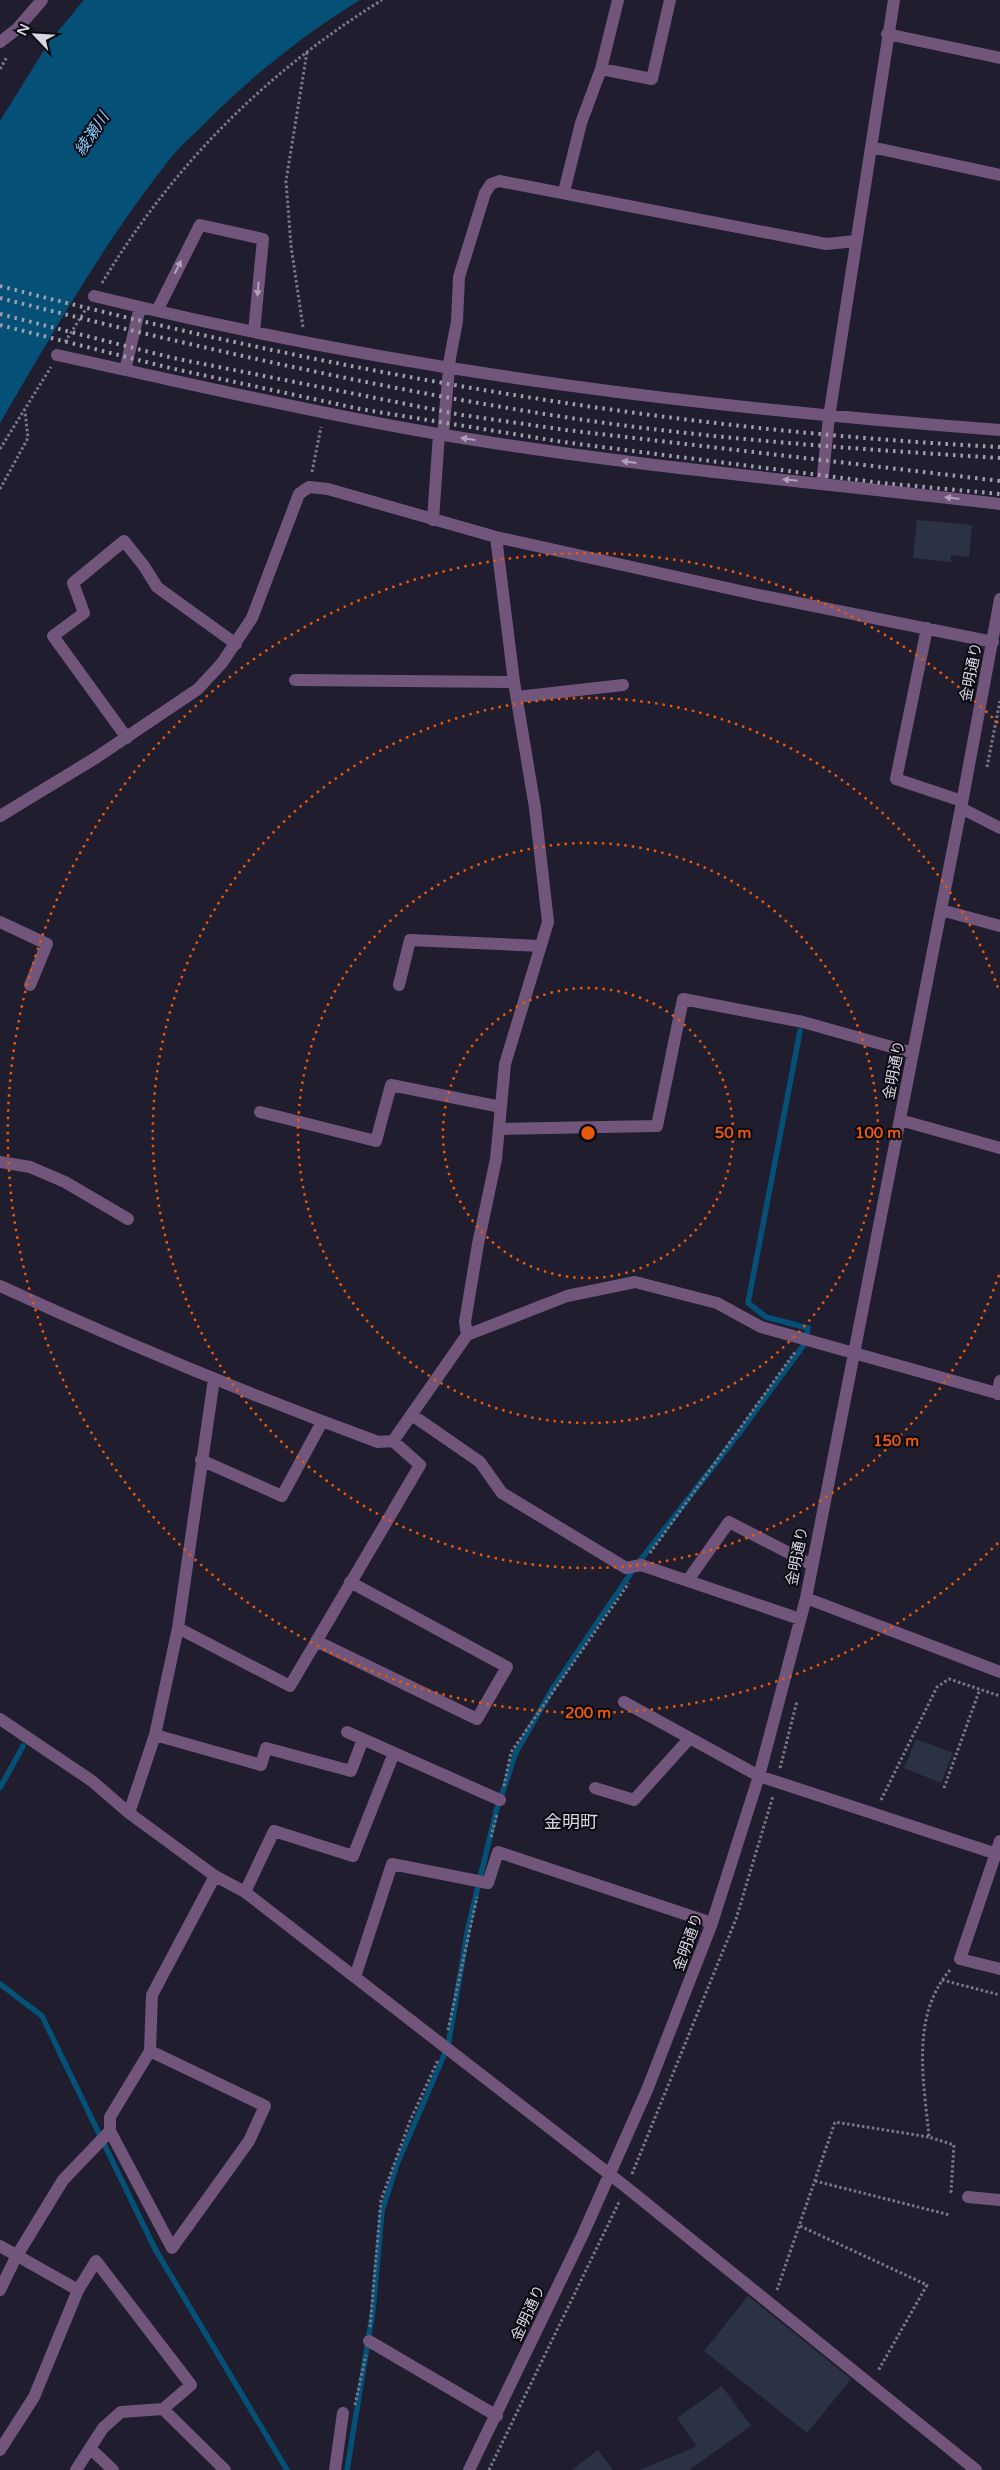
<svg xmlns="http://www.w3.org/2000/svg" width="1000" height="2470" viewBox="0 0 1000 2470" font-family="'Varela Round','Noto Sans JP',sans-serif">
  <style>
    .water { fill: #055077 }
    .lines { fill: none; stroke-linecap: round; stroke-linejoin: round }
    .stream { stroke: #055077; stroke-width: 5.5 }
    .building { fill: #2b3243 }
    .path { stroke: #7a7886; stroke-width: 3; stroke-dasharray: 2.5 2.5; stroke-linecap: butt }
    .minor { stroke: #72557b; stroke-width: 12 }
    .rail { stroke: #a19fac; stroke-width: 4; stroke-dasharray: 2.5 5; stroke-linecap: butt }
    .oneway { fill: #afa2b9 }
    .ring { fill: none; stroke: #e8590c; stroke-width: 2.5; stroke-dasharray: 2.5 5 }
    .labels { text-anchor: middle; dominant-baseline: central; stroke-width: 4; stroke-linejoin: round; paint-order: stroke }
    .street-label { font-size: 15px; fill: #d8d6e2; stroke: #0a0810 }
    .water-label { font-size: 16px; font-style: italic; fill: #87ccfc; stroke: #0a0810 }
    .quarter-label { font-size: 18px; fill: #d8d6e2; stroke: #0a0810 }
    .centre { fill: #e8590c; stroke: #0a0810; stroke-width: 2.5 }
    .ring-label { font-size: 15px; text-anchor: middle; font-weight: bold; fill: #e8590c; stroke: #0a0810; stroke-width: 4; stroke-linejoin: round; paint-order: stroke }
  </style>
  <rect width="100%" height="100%" fill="#201d2e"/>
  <!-- water -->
  <path class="water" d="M84,0H360C304,34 255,74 209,119C198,131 185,141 174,154C107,237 54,331 0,423V121L49,42Z"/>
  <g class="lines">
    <!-- stream -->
    <path class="stream" d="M0,1788L23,1746
      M0,1984L42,2016L155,2249L287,2470
      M347,2470L373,2310L382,2211L397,2164L448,2046L468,1928L496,1812L516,1752L553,1688L635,1567L740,1432L803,1346L808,1328L766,1317L748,1303L800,1031"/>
  </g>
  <!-- building -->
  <path class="building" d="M917,520L972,525L969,557L951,555V562L913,558Z
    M916,1739L953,1753L941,1783L904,1768Z
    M748,2296L851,2379L807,2433L704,2351Z
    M722,2386L751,2426L689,2470H640L697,2446L677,2418Z
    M598,2450L613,2470H572Z"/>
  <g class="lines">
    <!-- path -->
    <path class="path" d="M0,69L7,57
      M102,283C173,165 266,72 382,0
      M303,327L291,246L286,181L307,52
      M65,342L86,309
      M0,449L51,367
      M312,472L321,427
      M0,489L28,438L25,411
      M987,767L1000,701
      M650,1553L795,1352
      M780,1768L797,1701
      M504,1786L511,1752L629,1583
      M944,1788L980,1689
      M881,1800L937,1687L949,1679L1000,1696
      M491,1837L497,1814
      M950,1970C910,2017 924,2081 929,2137L954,2145L951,2192L954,2193
      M942,1980L1000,1995
      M448,2030L477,1897
      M632,2174L736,1919L773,1796
      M815,2181L950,2215
      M800,2226L927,2285L878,2371
      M777,2290L835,2122L929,2137
      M370,2327L381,2200L410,2121L438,2060
      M355,2405L366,2355
      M489,2470L620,2200"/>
    <!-- minor -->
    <path class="minor" d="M887,34L1000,58
      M0,42L17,29L42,0
      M601,69L652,79L670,0
      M871,147L1000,175
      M564,192L581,123L601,69L618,0
      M94,296L140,307
      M157,311L200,225L263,239L254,332
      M57,355L125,370
      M1000,430C708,408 425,374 140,307L125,370C231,393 337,417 444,435C628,466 814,482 1000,504
      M443,435L450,358L457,321L459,277L485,193L491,184L499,181L826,244L856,241
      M822,484L829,417L894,0
      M433,520L439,434
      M927,628L896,779L962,801
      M295,680L514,682
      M517,697L623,685
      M127,738L53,636L84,613L73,583L124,541L144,566L157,587L236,644
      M961,808L1000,828
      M0,816L97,757L198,689L222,663L252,618L299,494L309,487L328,489L496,537L754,594L993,642
      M941,910L1000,926
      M0,922L47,944L30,985
      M399,985L410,940L540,946
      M260,1112L376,1141L391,1085L501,1107
      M900,1120L1000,1148
      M500,1129L657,1126L683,999L803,1022L913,1053
      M0,1162L30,1167L65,1182L128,1219
      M0,1286C124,1343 250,1395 378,1442L393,1441L467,1335L465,1322L478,1244L496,1159L505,1064L548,922L535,808L514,682L496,537
      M467,1335L567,1296L635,1282L717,1303L761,1327L1000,1394
      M997,1394L1000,1381
      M412,1415L480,1462L502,1493L626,1568L641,1565L800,1619
      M201,1460L282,1496L322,1422
      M688,1580L729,1522L812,1565
      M806,1598L1000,1672
      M178,1628L290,1686L420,1465L393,1441
      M316,1641L477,1719L507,1667L350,1582
      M624,1702L759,1776L1000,1855
      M0,1719L92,1781L129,1813L215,1876L245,1892L626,2187L976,2470
      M347,1732L500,1800
      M155,1735L261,1765L266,1748L351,1771L363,1739
      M595,1788L634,1800L689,1739
      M129,1813L155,1735L178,1628L214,1379
      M1000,1841L960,1959L1000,1969
      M245,1892L274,1831L353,1856L394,1753
      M355,1977L392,1864L488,1883L498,1852L712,1923
      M150,2051L265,2106L249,2141L172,2248L110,2131V2117L150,2051L152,1995L215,1876
      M968,2197L1000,2200
      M0,2246L78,2290
      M0,2290L16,2257L63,2180L110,2131
      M369,2341L497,2416
      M90,2448L113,2470
      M0,2450L34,2397L78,2290L96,2261L191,2385L163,2409L225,2470
      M76,2470L103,2428L121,2412L163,2409
      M335,2470L343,2413
      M469,2470L583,2234L647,2090L712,1923L759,1776L806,1598L961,808L1000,599"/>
    <!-- rail -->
    <path class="rail" d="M0,286C327,371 662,430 1000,447
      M0,298C186,345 374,388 564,417C708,439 855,449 1000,458
      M0,314L173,358L462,415L566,430L1000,481
      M0,325L170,368L360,409L563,442L882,483L1000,494"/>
  </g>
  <!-- one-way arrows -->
  <defs><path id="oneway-solid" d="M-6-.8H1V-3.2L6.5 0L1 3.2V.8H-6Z" transform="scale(1.25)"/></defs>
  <g class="oneway">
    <use href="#oneway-solid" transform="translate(178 267) rotate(-63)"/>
    <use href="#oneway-solid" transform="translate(258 289) rotate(95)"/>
    <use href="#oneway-solid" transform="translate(468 439) rotate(-172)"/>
    <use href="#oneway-solid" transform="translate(629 462) rotate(-172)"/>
    <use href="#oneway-solid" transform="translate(790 480) rotate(-174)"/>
    <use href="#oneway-solid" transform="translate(952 498) rotate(-173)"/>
  </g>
  <!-- distance rings -->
  <g class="ring">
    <circle cx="588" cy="1133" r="145"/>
    <circle cx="588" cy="1133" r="290"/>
    <path d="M999 1275A435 435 0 1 1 999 991"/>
    <path d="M998 1543A580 580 0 1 1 998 723"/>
  </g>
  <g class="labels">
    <!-- street labels -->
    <g class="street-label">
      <text transform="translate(971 672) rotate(-79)">金明通り</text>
      <text transform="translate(894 1070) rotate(-79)">金明通り</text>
      <text transform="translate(797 1556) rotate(-79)">金明通り</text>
      <text transform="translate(688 1942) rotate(-70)">金明通り</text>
      <text transform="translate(528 2313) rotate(-65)">金明通り</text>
    </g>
    <!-- water labels -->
    <g class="water-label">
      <text transform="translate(92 134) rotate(-56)">綾瀬川</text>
    </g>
    <!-- quarter labels -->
    <g class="quarter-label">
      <text x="571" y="1822">金明町</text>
    </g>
  </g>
  <circle cx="588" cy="1133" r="8" class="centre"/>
  <g class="ring-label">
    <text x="733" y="1138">50 m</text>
    <text x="878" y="1138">100 m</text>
    <text x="896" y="1446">150 m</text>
    <text x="588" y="1718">200 m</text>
  </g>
  <!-- north arrow -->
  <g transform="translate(35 35) rotate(295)" stroke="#0a0810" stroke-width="4" paint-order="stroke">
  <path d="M0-4L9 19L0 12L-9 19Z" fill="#d8d6e2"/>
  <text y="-8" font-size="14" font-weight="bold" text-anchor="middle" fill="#d8d6e2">N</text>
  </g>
</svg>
